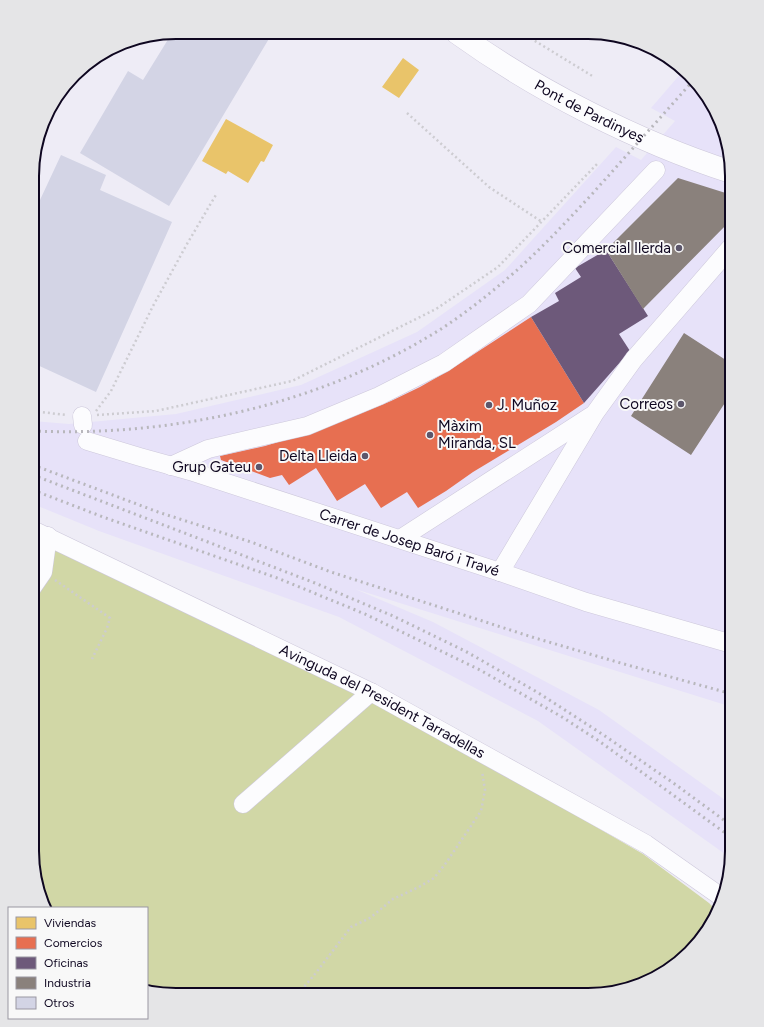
<svg xmlns="http://www.w3.org/2000/svg" width="764" height="1027" viewBox="0 0 764 1027" font-family="Figtree,sans-serif">
  <style>
    .built { fill: #e7e2f9 }
    .green { fill: #d1d7a6 }
    .homes { fill: #e9c46a }
    .shops { fill: #e76f51 }
    .offices { fill: #6d597a }
    .industry { fill: #8a817c }
    .building { fill: #d3d4e5 }
    .lines { fill: none; stroke-linecap: round; stroke-linejoin: round }
    .minor-casing { stroke: #cdc8db; stroke-width: 19 }
    .major-casing { stroke: #cdc8db; stroke-width: 23 }
    .path { stroke: #cdccd1; stroke-width: 2.5; stroke-dasharray: 2 3; stroke-linecap: butt }
    .minor { stroke: #fcfcfe; stroke-width: 18 }
    .major { stroke: #fcfcfe; stroke-width: 22 }
    .rail { stroke: #b8b7bc; stroke-width: 3; stroke-dasharray: 2 4; stroke-linecap: butt }
    .poi-dot { fill: #5c566b; stroke: #f8f8f8; stroke-width: 1.5 }
    .labels { text-anchor: middle; dominant-baseline: central; stroke-width: 4; stroke-linejoin: round; paint-order: stroke }
    .street-label { font-size: 15px; fill: #0e0620; stroke: #f8f8f8 }
    .poi-label { font-size: 15px; fill: #0e0620; stroke: #f8f8f8; text-anchor: end }
    .rim { fill: none; stroke: #0e0620; stroke-width: 2 }
  </style>
  <rect width="100%" height="100%" fill="#eeecf6"/>
  <!-- built -->
  <path class="built" d="M683,71L717,112L732,176V707L355,589L433,622L599,710L732,805V859L538,721L339,617L99,531L33,504V421L69,424L176,414L301,385L417,332L505,270L616,147L641,160L675,121L651,108Z"/>
  <!-- green -->
  <path class="green" d="M33,535L375,699L643,854L709,903L715,909L708,931L652,980L588,995L158,994L147,990V908H45L32,851Z"/>
  <!-- homes -->
  <path class="homes" d="M403,58L419,70L399,98L382,87Z
    M226,119L273,145L264,162L261,161L248,183L228,171L226,174L202,161Z"/>
  <!-- shops -->
  <path class="shops" d="M531,317L584,403L556,422L473,472L446,491L418,508L407,492L381,508L365,484L337,501L316,468L289,485L282,475L270,478L221,460L220,456L265,446L327,427L391,401L420,387L448,371Z"/>
  <!-- offices -->
  <path class="offices" d="M606,250L648,316L619,334L630,351L584,403L531,317L559,301L555,293L581,277L575,268Z"/>
  <!-- industry -->
  <path class="industry" d="M678,178L732,195V219L643,309L606,250Z
    M684,333L732,364V392L691,455L631,416Z"/>
  <!-- building -->
  <path class="building" d="M176,32H273L169,206L80,153L128,71L143,80L172,33Z
    M61,155L106,175L100,190L172,222L96,392L33,363V215Z"/>
  <g class="lines">
    <!-- minor casing -->
    <g class="minor-casing">
      <g id="minor">
        <path d="M82,416L83,425"/>
        <path id="s1" d="M87,441L140,457L190,471L500,572L586,602L732,644"/>
        <path d="M171,466L208,449L307,426L379,396L444,363L529,304L656,170"/>
        <path id="s2" d="M33,530L371,692L646,844L720,896"/>
        <path d="M400,539L591,416"/>
        <path d="M500,572L595,413L634,359L732,246"/>
        <path d="M32,588L43,572L48,536"/>
        <path d="M243,804L371,692"/>
      </g>
    </g>
    <!-- major casing -->
    <g class="major-casing">
      <g id="major">
        <path id="s3" d="M457,33C536,90 638,142 731,172"/>
      </g>
    </g>
    <!-- path -->
    <path class="path" d="M522,33L594,77
      M407,113L489,187L542,222
      M33,411L66,415
      M96,411L111,391L153,306L187,244L217,193
      M97,415L156,411L292,381L436,309L498,267L598,163
      M55,580L110,618L107,628L92,659
      M298,994L315,974L351,927L370,918L393,899L419,887L434,878L446,863L481,811L485,790L482,771"/>
    <!-- minor -->
    <use href="#minor" class="minor"/>
    <!-- major -->
    <use href="#major" class="major"/>
    <!-- rail -->
    <path class="rail" d="M33,431C174,437 320,405 441,329C467,312 492,292 516,271C543,247 568,220 593,193C626,156 659,119 692,82
      M33,465L158,512L251,542L331,572L535,638L624,664L732,694
      M33,475L315,583L393,616L465,651L537,692L602,734L672,782L732,826
      M33,490L103,517L280,579L365,614L480,670L562,717L599,741L732,838"/>
  </g>
  <!-- markers -->
  <g class="poi-dot">
    <circle cx="679" cy="248" r="4"/>
    <circle cx="681" cy="404" r="4"/>
    <circle cx="489" cy="405" r="4"/>
    <circle cx="430" cy="435" r="4"/>
    <circle cx="365" cy="456" r="4"/>
    <circle cx="259" cy="467" r="4"/>
  </g>
  <g class="labels">
    <!-- street labels -->
    <g class="street-label">
      <text stroke="none"><textPath href="#s3" startOffset="154">Pont de Pardinyes</textPath></text>
      <text stroke="none"><textPath href="#s1" startOffset="338">Carrer de Josep Baró i Travé</textPath></text>
      <text stroke="none"><textPath href="#s2" startOffset="389">Avinguda del President Tarradellas</textPath></text>
    </g>
    <!-- poi labels -->
    <g class="poi-label">
      <text x="671" y="248">Comercial Ilerda</text>
      <text x="673" y="404">Correos</text>
      <text x="497" y="405" text-anchor="start">J. Muñoz</text>
      <text x="438" y="426" text-anchor="start">Màxim<tspan x="438" dy="17">Miranda, SL</tspan></text>
      <text x="357" y="456">Delta Lleida</text>
      <text x="251" y="467">Grup Gateu</text>
    </g>
  </g>
  <!-- crop -->
  <path d="M0 0H764V1027H0ZM176 39H588A137 137 0 0 1 725 176V851A137 137 0 0 1 588 988H176A137 137 0 0 1 39 851V176A137 137 0 0 1 176 39Z" fill="#e5e5e7" fill-rule="evenodd"/>
  <path class="rim" d="M176 39H588A137 137 0 0 1 725 176V851A137 137 0 0 1 588 988H176A137 137 0 0 1 39 851V176A137 137 0 0 1 176 39Z"/>
  <!-- legend -->
  <rect x="8" y="907" width="140" height="112" fill="#f8f8f8" stroke="#9a97a2"/>
  <rect x="16" y="917" width="20" height="12" fill="#e9c46a" stroke="#9a97a2"/>
  <text x="44" y="927" font-size="12" fill="#0e0620">Viviendas</text>
  <rect x="16" y="937" width="20" height="12" fill="#e76f51" stroke="#9a97a2"/>
  <text x="44" y="947" font-size="12" fill="#0e0620">Comercios</text>
  <rect x="16" y="957" width="20" height="12" fill="#6d597a" stroke="#9a97a2"/>
  <text x="44" y="967" font-size="12" fill="#0e0620">Oficinas</text>
  <rect x="16" y="977" width="20" height="12" fill="#8a817c" stroke="#9a97a2"/>
  <text x="44" y="987" font-size="12" fill="#0e0620">Industria</text>
  <rect x="16" y="997" width="20" height="12" fill="#d3d4e5" stroke="#9a97a2"/>
  <text x="44" y="1007" font-size="12" fill="#0e0620">Otros</text>
</svg>
